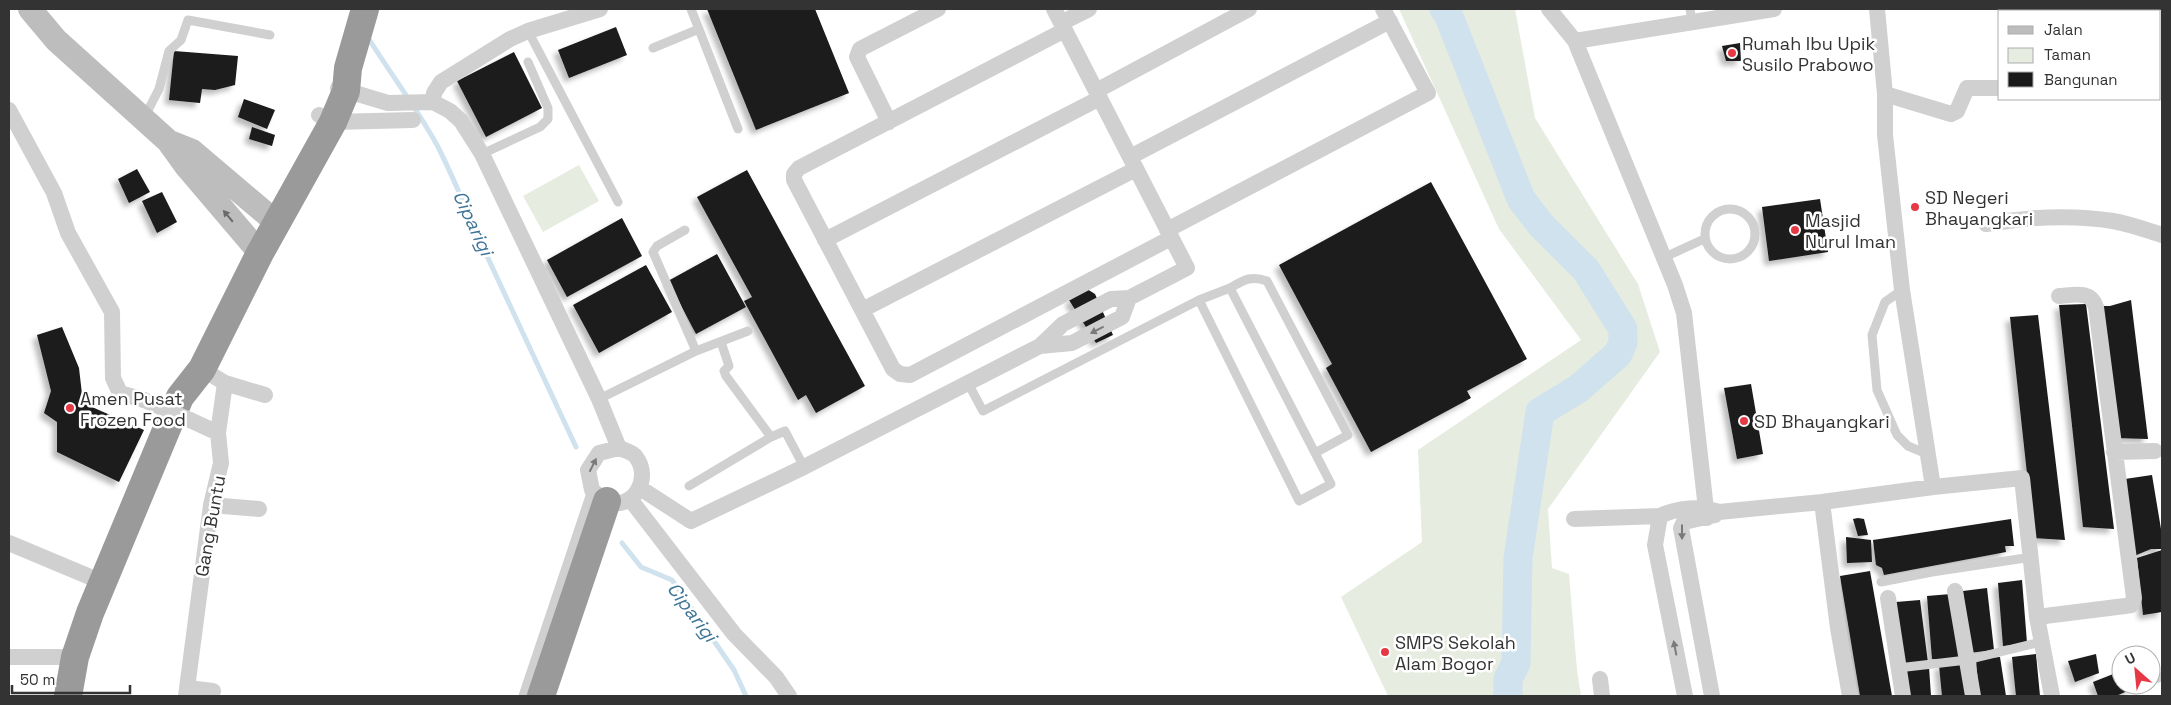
<svg xmlns="http://www.w3.org/2000/svg" width="2171" height="705" viewBox="0 0 2171 705" font-family="'Space Grotesk',sans-serif">
  <style>
    .green { fill: #e6ecdf }
    .lines { fill: none; stroke-linecap: round; stroke-linejoin: round }
    .stream { stroke: #cfe2ee; stroke-width: 5 }
    .river { stroke: #cfe2ee; stroke-width: 29 }
    .building { fill: #1a1a1a; filter: url(#shadow) }
    .lane { stroke: #d0d0d0; stroke-width: 9 }
    .street { stroke: #d0d0d0; stroke-width: 16 }
    .secondary { stroke: #bdbdbd; stroke-width: 24 }
    .highway { stroke: #9a9a9a; stroke-width: 28 }
    .street-bridge { stroke: #d0d0d0; stroke-width: 16 }
    .oneway { fill: #6a6a6a }
    .oneway2 { fill: #7a7a7a }
    .poi-dot { fill: #e63946; stroke: #fff; stroke-width: 2 }
    .labels { text-anchor: middle; dominant-baseline: central; stroke-width: 5; stroke-linejoin: round; paint-order: stroke }
    .poi-label { font-size: 18px; fill: #333; stroke: #fff; text-anchor: start }
    .street-label { font-size: 18px; fill: #333; stroke: #fff }
    .water-label { font-size: 19px; font-style: italic; fill: #3f7597; stroke: #fff }
  </style>
  <defs>
    <filter id="shadow"><feDropShadow dx="-4.5" dy="4.5" stdDeviation="2.5" flood-color="#0004"/></filter>
  </defs>
  <rect width="100%" height="100%" fill="#fff"/>
  <!-- green -->
  <path class="green" d="M1399,9H1515L1535,118L1638,284L1660,352L1548,509L1552,568L1569,574L1577,670L1581,696H1388L1341,597L1422,542L1418,450L1581,340L1499,229Z
    M579,165L599,201L543,232L523,196Z"/>
  <g class="lines">
    <!-- stream -->
    <path class="stream" d="M367,36C390,73 416,107 437,145C453,176 466,209 480,241C512,310 544,378 576,447
      M622,543L641,567L672,580L734,670L746,696"/>
    <!-- river -->
    <path class="river" d="M1444,9L1448,14L1521,199L1541,225L1586,270L1623,329V343L1618,354L1578,389L1540,412L1518,558L1516,663L1508,679V696"/>
  </g>
  <!-- building -->
  <path class="building" d="M707,9H815L849,93L756,130Z
    M616,27L627,55L569,78L558,50Z
    M1740,43L1741,61H1726L1722,46Z
    M174,51L238,56L235,85L215,90L202,89L200,103L169,100Z
    M514,52L542,108L486,137L457,81Z
    M244,99L275,110L267,129L238,117Z
    M252,127L275,135L272,146L249,139Z
    M137,169L150,192L129,203L118,179Z
    M747,170L865,386L816,413L806,395L798,400L744,301L752,297L697,197Z
    M1431,182L1527,359L1467,391L1471,398L1371,452L1326,368L1332,364L1279,265Z
    M162,192L177,222L157,233L142,201Z
    M1820,199L1828,252L1769,261L1762,207Z
    M622,218L642,256L567,297L547,260Z
    M717,254L746,307L696,334L668,281Z
    M646,265L672,312L599,353L573,305Z
    M1087,289L1095,294L1113,335L1096,343L1069,300Z
    M2131,300L2148,439L2117,438L2099,306H2110Z
    M2086,304L2114,529L2083,527L2059,305Z
    M2038,315L2065,540L2034,538L2010,317Z
    M62,327L79,368L83,403L144,430L119,482L57,452V422L44,413L51,391L37,335Z
    M1751,384L1763,454L1737,459L1724,388Z
    M2152,475L2162,535V549H2151L2134,556L2125,479Z
    M1858,518L1864,519L1868,535L1858,536L1853,519Z
    M2011,519L2014,546H2005L2006,552L1884,575L1882,568L1876,565L1873,540Z
    M1846,537L1871,540L1872,562L1847,563Z
    M2162,550V612L2143,615L2137,558Z
    M1870,571L1892,696H1860L1840,576Z
    M2022,580L2027,643L2003,646L1998,583Z
    M1987,588L1994,650L1968,653L1963,591Z
    M1951,594L1960,661L1932,659L1927,596Z
    M1920,600L1928,663H1904L1896,602Z
    M2036,654L2040,696H2016L2012,657Z
    M2096,654L2099,673L2075,682L2068,661Z
    M2000,657L2006,696H1979L1976,659Z
    M1963,663L1968,696H1942L1939,665Z
    M1929,667L1931,696H1908L1905,669Z
    M2121,671V685H2131L2132,689L2116,696H2098L2093,682Z"/>
  <g class="lines">
    <!-- lane -->
    <path class="lane" d="M691,9L738,129
      M1690,9L1692,21
      M528,31L618,202
      M653,48L699,29
      M144,118L159,89L169,51L181,40L188,20L270,35
      M482,154L540,127L548,119V108L528,62
      M1705 234a25 25 0 1 1 50 0a25 25 0 1 1-50 0Z
      M685,230L657,246L653,252L696,351
      M1665,257L1704,239
      M1230,288C1244,280 1251,275 1267,281L1348,435L1315,453
      M1902,290L1885,302L1872,335L1877,390L1897,435L1908,446L1927,454
      M721,342L729,366L724,371L726,376L771,437L785,431L804,467
      M968,383L983,411L1199,300L1230,288L1331,484L1299,501L1199,300
      M599,399L696,351L748,331
      M689,486L771,437
      M1881,582L1932,572L2032,557
      M1898,668L1967,660L2041,642
      M2152,680L2162,677
      M523,696L592,490"/>
    <!-- street -->
    <path class="street" d="M1549,9L1575,41L1675,285L1684,313L1707,518
      M1877,9L1885,94V135L1902,290L1933,487
      M2102,11V9
      M1061,23L1089,9
      M1065,30L799,168L794,174V180L893,369L900,374L910,375L1171,238
      M1575,41L1774,9
      M338,88L388,103L433,102L450,111L461,121L482,154L599,399L619,448C624,450 633,452 636,457C652,478 634,510 608,502C603,500 597,494 592,490L588,470L599,453L619,448
      M1096,91L1249,9
      M1885,94L1951,114L1957,111L1967,88H2000
      M433,102L434,93L441,82L510,39L528,31L600,9
      M9,110L54,193L68,233L112,312L113,378L120,393L144,400
      M319,115L333,122L413,120
      M889,122L857,57L860,49L938,9
      M1130,157L1390,21
      M1986,224C2028,217 2070,214 2113,221C2130,224 2146,230 2162,235
      M1167,230L1428,93L1383,9
      M825,240L1100,98
      M862,310L1136,169
      M1040,346L1072,343L1122,317L1129,298
      M225,383L265,395
      M190,420L218,433
      M2114,452L2155,451
      M640,488L691,521L804,467L1040,346L1063,324L1111,299L1129,298L1187,268L1054,9
      M630,499L734,634L776,677L789,696
      M1822,502L1838,628L1850,696
      M211,505L259,509
      M1574,519L1660,516
      M9,543L102,582
      M1955,591L1973,696
      M1888,598L1903,696
      M2037,617L2125,606L2131,605L2134,598L2096,307C2091,290 2074,295 2059,296
      M9,657H75
      M1600,679L1602,696
      M187,688L213,691
      M186,696L211,505L221,463L218,433L225,383L202,369
      M1685,696L1655,545L1660,516C1678,507 1700,506 1719,512L1822,502L1933,487L2022,478L2037,617L2052,696
      M1712,696L1681,528L1684,522L1715,515"/>
    <!-- secondary -->
    <path class="secondary" d="M30,9L56,40L168,141L186,166L260,253
      M172,143L192,151L277,223"/>
    <!-- highway -->
    <path class="highway" d="M68,696L75,657L90,613L180,397L202,369L260,253L333,122L346,91L348,68L365,9
      M541,696L607,501"/>
    <!-- street-bridge -->
    <path class="street-bridge" d="M144,400L190,420"/>
  </g>
  <!-- one-way arrows -->
  <defs><path id="oneway-solid" d="M-6-.8H1V-3.2L6.5 0L1 3.2V.8H-6Z" transform="scale(1.25)"/></defs>
  <use class="oneway" href="#oneway-solid" transform="translate(228 216) rotate(-130)"/>
  <g class="oneway2">
    <use href="#oneway-solid" transform="translate(1097 330) rotate(153)"/>
    <use href="#oneway-solid" transform="translate(593 465) rotate(-63)"/>
    <use href="#oneway-solid" transform="translate(1682 532) rotate(90)"/>
    <use href="#oneway-solid" transform="translate(1675 648) rotate(-101)"/>
  </g>
  <!-- markers -->
  <g class="poi-dot">
    <circle cx="1732" cy="53" r="5"/>
    <circle cx="1915" cy="207" r="5"/>
    <circle cx="1795" cy="230" r="5"/>
    <circle cx="70" cy="408" r="5"/>
    <circle cx="1744" cy="421" r="5"/>
    <circle cx="1385" cy="652" r="5"/>
  </g>
  <g class="labels">
    <!-- poi labels -->
    <g class="poi-label">
      <text x="1742" y="43">Rumah Ibu Upik<tspan x="1742" dy="21">Susilo Prabowo</tspan></text>
      <text x="1925" y="197">SD Negeri<tspan x="1925" dy="21">Bhayangkari</tspan></text>
      <text x="1805" y="220">Masjid<tspan x="1805" dy="21">Nurul Iman</tspan></text>
      <text x="80" y="398">Amen Pusat<tspan x="80" dy="21">Frozen Food</tspan></text>
      <text x="1754" y="421">SD Bhayangkari</text>
      <text x="1395" y="642">SMPS Sekolah<tspan x="1395" dy="21">Alam Bogor</tspan></text>
    </g>
    <!-- street labels -->
    <g class="street-label">
      <text transform="translate(210 526) rotate(-80)">Gang Buntu</text>
    </g>
    <!-- water labels -->
    <g class="water-label">
      <text transform="translate(473 223) rotate(65)">Ciparigi</text>
      <text transform="translate(692 612) rotate(53)">Ciparigi</text>
    </g>
  </g>
  <!-- border -->
  <rect width="2171" height="705" fill="none" stroke="#333333" stroke-width="20"/>
  <!-- legend -->
  <rect x="1998" y="10" width="162" height="90" fill="#ffffff" stroke="#adadad"/>
  <rect x="2008" y="26" width="25" height="8" fill="#bdbdbd" stroke="#adadad"/>
  <text x="2044" y="35" font-size="15" fill="#333333">Jalan</text>
  <rect x="2008" y="48" width="25" height="15" fill="#e6ecdf" stroke="#adadad"/>
  <text x="2044" y="60" font-size="15" fill="#333333">Taman</text>
  <rect x="2008" y="72" width="25" height="15" fill="#1a1a1a" stroke="#adadad"/>
  <text x="2044" y="85" font-size="15" fill="#333333">Bangunan</text>
  <!-- north arrow -->
  <g transform="translate(2136 670) rotate(333)"><circle r="24" fill="#ffffff" stroke="#adadad"/>
  <path d="M0-4L9 19L0 12L-9 19Z" fill="#e63946"/>
  <text y="-8" font-size="14" font-weight="bold" text-anchor="middle" fill="#333333">U</text>
  </g>
  <!-- scale -->
  <path d="M12 685v8h118v-8" fill="none" stroke="#333333" stroke-width="2.5"/>
  <text x="20" y="685" font-size="15" fill="#333333" stroke="#ffffff" stroke-width="4" paint-order="stroke">50 m</text>
</svg>
